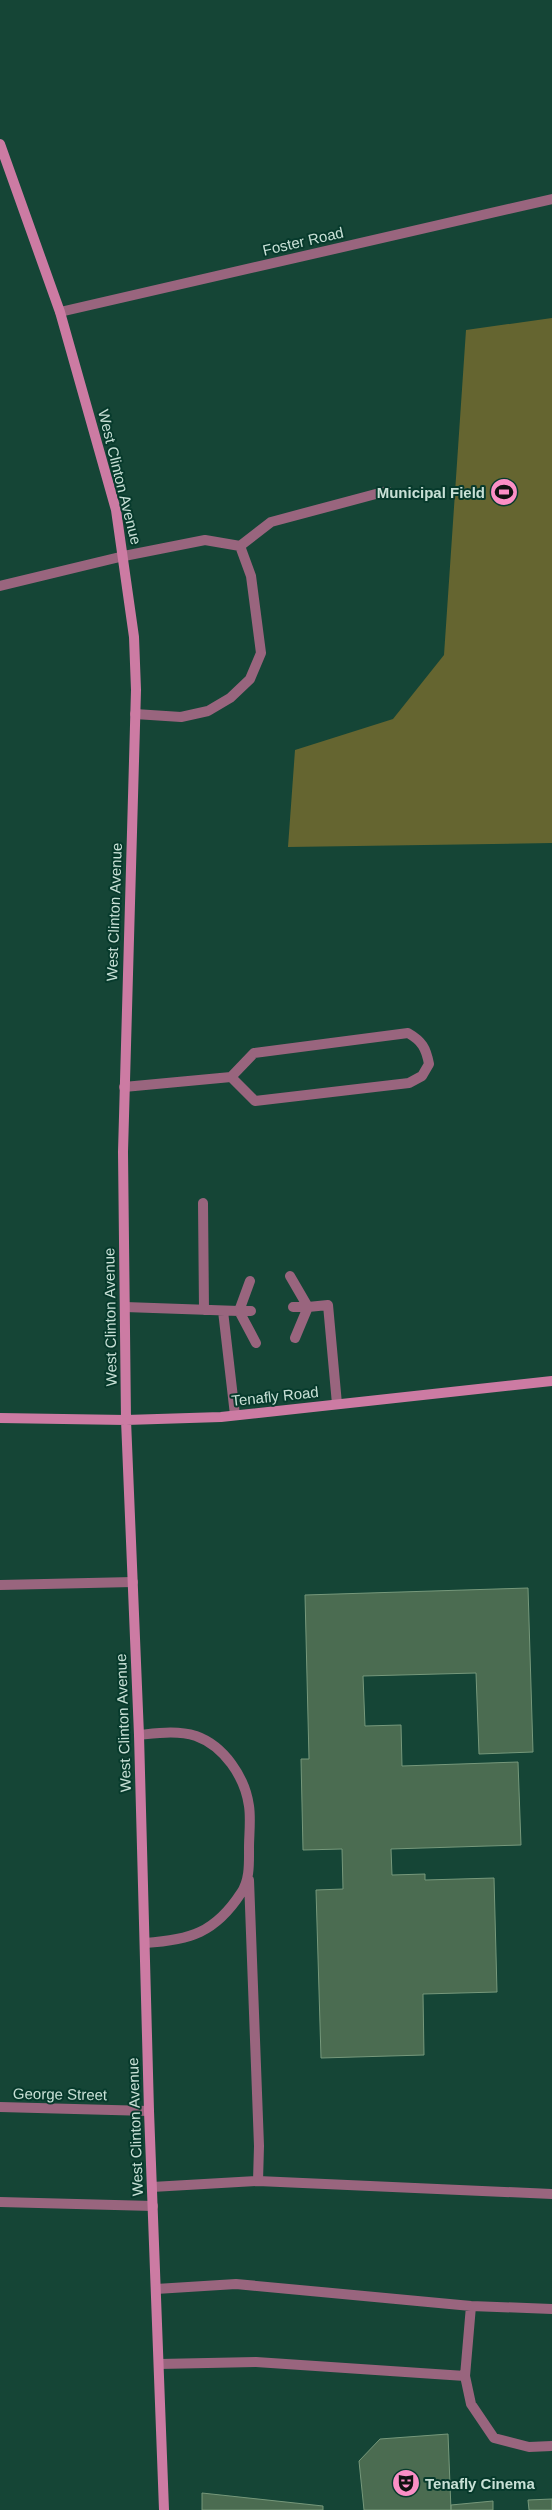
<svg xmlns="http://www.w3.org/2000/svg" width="552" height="2510" viewBox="0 0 552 2510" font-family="Arial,sans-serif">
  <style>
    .green { fill: #656530 }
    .building { fill: #4b6c51; stroke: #76987b }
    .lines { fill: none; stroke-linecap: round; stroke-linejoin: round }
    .lane { stroke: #99657e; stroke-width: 10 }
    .street { stroke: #99657e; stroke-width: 10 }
    .secondary { stroke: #cc7ba3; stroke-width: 10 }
    .labels { text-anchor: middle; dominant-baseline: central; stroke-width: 4; stroke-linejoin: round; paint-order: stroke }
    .street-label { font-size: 15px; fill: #c8e0d6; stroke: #073a2c }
    .poi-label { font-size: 15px; font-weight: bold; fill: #c8e0d6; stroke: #073a2c; text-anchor: end }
  </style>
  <rect width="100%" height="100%" fill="#154536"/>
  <!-- green -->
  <path class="green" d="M552,318V843L288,847L295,750L393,719L444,655L466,330Z"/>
  <!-- building -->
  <path class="building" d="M528,1588L533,1752L479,1754L476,1673L363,1676L365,1726L401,1725L402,1766L518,1762L521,1845L391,1849L392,1875L425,1874V1880L494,1878L497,1992L423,1994L424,2055L321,2058L316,1890L343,1889L342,1849L303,1850L301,1759H309L305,1595Z
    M448,2434L451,2510H364L359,2461L380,2439Z
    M202,2493L323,2506V2510H202Z
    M552,2499V2510H529L528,2500Z
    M493,2501V2510H451V2505Z"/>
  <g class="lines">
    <!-- lane -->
    <path class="lane" d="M240,546L271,522L387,491
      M124,556L205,540L240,546L251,576L261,653L250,679L230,698L208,711L181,717L135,714
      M124,1087L231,1077L254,1053L408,1033C422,1041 426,1048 429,1064L422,1076L409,1083L255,1101L231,1077
      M203,1203L204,1310
      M290,1276L308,1307L328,1305L337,1404
      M125,1307L239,1311L250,1281
      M293,1307H308L295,1338
      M223,1311L235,1415
      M251,1311H239L256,1343
      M0,1585L133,1582
      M139,1735C158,1733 177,1730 196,1736C224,1746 245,1777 249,1806C251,1819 249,1835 249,1848C249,1863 250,1880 241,1893C215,1933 190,1940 145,1943
      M249,1880L259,2146L258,2181
      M152,2187L258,2181L552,2194
      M0,2202L153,2206
      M156,2289L236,2284L471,2306L552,2309
      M471,2306L465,2376L471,2404L494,2438L529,2447L552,2446
      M159,2364L256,2362L465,2376"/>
    <!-- street -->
    <path class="street" d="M60,312L552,199
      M0,586L124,556
      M0,2107L149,2111"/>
    <!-- secondary -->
    <path class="secondary" d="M0,144L60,312L116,510L134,637L136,690L123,1152L126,1420L139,1735L149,2111L164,2510
      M0,1418L126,1420L221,1417L552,1381"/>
  </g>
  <!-- icons -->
  <defs>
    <g id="stadium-disc" transform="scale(1.4375)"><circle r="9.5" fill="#fb8fc6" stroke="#073a2c"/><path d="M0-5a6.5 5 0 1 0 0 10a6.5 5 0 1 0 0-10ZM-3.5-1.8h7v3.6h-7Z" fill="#111"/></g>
    <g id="theatre-disc" transform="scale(1.4375)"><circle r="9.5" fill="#fb8fc6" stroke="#073a2c"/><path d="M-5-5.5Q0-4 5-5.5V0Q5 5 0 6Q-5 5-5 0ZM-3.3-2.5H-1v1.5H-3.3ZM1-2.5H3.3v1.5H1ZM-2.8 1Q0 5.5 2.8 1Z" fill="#111"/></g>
  </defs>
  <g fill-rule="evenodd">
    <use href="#stadium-disc" x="504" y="492"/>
    <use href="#theatre-disc" x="406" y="2483"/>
  </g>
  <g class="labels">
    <!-- street labels -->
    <g class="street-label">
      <text transform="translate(303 241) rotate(-13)">Foster Road</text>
      <text transform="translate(120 477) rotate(76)">West Clinton Avenue</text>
      <text transform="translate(114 912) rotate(-88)">West Clinton Avenue</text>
      <text transform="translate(110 1317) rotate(-91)">West Clinton Avenue</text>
      <text transform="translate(275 1396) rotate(-6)">Tenafly Road</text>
      <text transform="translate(123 1723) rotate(-92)">West Clinton Avenue</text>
      <text transform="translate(60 2094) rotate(1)">George Street</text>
      <text transform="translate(135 2127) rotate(-92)">West Clinton Avenue</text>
    </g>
    <!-- poi labels -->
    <g class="poi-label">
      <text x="485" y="492">Municipal Field</text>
      <text x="425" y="2483" text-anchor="start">Tenafly Cinema</text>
    </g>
  </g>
</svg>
